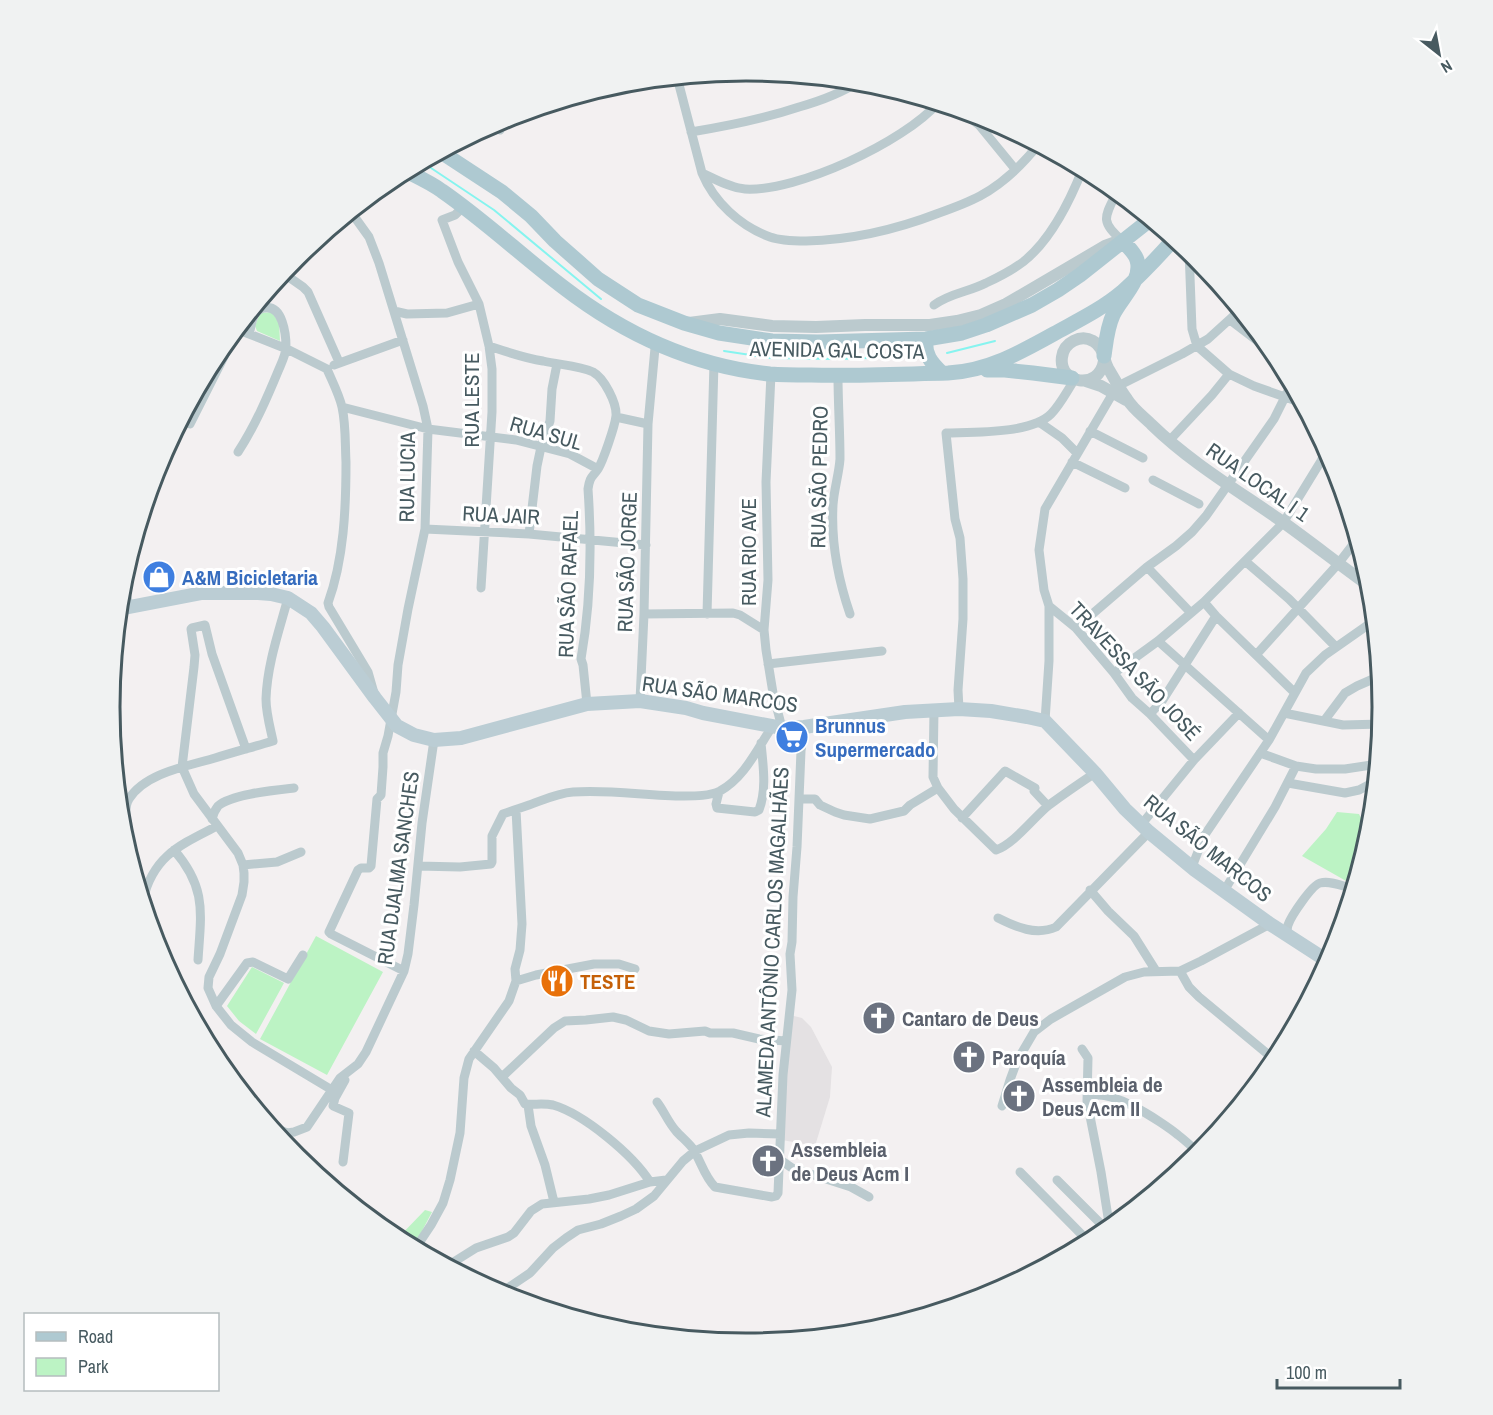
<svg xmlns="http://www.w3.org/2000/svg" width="1493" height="1415" viewBox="0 0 1493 1415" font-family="'Archivo Narrow',sans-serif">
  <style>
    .education { fill: #e4e1e3 }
    .green { fill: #bcf3c4 }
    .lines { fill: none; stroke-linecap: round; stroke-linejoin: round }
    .stream { stroke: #86f4ef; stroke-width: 2 }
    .minor { stroke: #bbcace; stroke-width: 9 }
    .tertiary { stroke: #bbcace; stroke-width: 12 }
    .secondary { stroke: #bbcdd4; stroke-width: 14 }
    .primary { stroke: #aec9d1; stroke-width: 15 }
    .labels { text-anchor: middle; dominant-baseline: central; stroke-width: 6; stroke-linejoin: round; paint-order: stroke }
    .street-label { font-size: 21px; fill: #475a60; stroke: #fff }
    .shop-label { font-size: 21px; font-weight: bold; fill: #366cbe; stroke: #fff; text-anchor: start }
    .food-label { font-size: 21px; font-weight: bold; fill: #c56008; stroke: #fff; text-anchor: start }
    .worship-label { font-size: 21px; font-weight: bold; fill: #5b616d; stroke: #fff; text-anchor: start }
    .rim { fill: none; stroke: #475a60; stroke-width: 3 }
  </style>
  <rect width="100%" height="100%" fill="#f3f0f1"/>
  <!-- education -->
  <path class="education" d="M790,1015L802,1018L811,1027L832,1067L830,1097L815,1146L782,1140Z"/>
  <!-- green -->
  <path class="green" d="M272,312L279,323L280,341L257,331L255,326L260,313Z
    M1337,812L1359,814L1365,826L1372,821L1371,832L1355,886L1302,856L1326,829Z
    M316,936L383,972L327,1075L260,1039Z
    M252,967L284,983L256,1034L239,1021L227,1006Z
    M425,1210L432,1212L413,1248L397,1239Z"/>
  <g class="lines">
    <!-- stream -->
    <path class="stream" d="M422,162L494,210L601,299
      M1158,232L1162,228
      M724,351L770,358L837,359L900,357
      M947,353L995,341"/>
    <!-- minor -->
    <path class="minor" d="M677,77L702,173C714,202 740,226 770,237C781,241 794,241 806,241C852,240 895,230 939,213C953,208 967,203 980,196C1002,184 1023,164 1038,145
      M629,85L638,81
      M958,109L979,125L1015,169
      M495,123L500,130
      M691,132C728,126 763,119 799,107C820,101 840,94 858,82
      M702,173C715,179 730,188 745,189C797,192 904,142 938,103
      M1117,192C1105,216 1099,222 1123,241
      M367,199L385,188L404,172
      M463,207L455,215L442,220L458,262L479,304L489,346L492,369V412L481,588
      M351,212L369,237L379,263L423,406L428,429L425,529L408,609L398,665L396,692L388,736L383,753V767L381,795L377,799L371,866L369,868H361L358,870L329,932L331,934L404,971
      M1189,250L1192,329L1197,346L1229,374L1254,386L1302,403
      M283,273L303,287L308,292L339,362
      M934,305C950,293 969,292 986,283C999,277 1011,271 1023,262C1051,240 1070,201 1083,168
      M394,311L407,314L447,313L479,304
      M1230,320L1277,356
      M244,332L287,349L327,369
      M489,346C507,352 524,358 543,361C559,365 578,365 593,372C604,378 617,403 616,416C615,426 603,461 598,469C592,478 590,476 588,489C592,547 591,602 581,659L583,665L587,704
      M334,365L403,340
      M327,369C332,381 339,394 342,407C346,425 345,444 346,462C346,508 344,559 328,603L329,607L368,672L374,693
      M771,374L766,482L768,580L764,630L766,650L773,693L782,728
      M838,376C838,403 840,431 840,459C839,474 834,489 833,505C831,542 838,579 850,614
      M1118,386L1182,354L1208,339L1240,310
      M342,407L428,429L516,440L570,454L598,469
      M616,417L648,424
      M1039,422L1062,438L1077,453
      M190,424L238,329
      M1090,431L1143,458
      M1169,441L1212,395L1229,374
      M238,452C255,426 267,398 279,369C282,362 286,354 286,347C286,335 283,304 264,308C260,309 256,312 254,316C251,322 251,328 249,334
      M1072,462L1125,488
      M1153,480L1199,504
      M425,529L529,534L646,545
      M529,534L537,466L541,447L550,421L552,389L557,364
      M1245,561L1289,599L1336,647
      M1147,567L1191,613
      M123,579L129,606
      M1204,602L1216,616L1295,693
      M1049,606L1076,628L1114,673L1132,698L1150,714L1194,760
      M644,614L733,613L740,615L764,630
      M707,614L714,363
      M1076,628L1147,567L1176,546L1192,532L1206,516L1274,419L1292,383
      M1158,641L1269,740
      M1256,655L1338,564L1358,538
      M768,664L882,651
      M1114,673L1158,641L1204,602L1283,523L1321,461L1327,449
      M640,701L644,614L648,424L655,348L653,342
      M959,709L958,690L963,619V579L960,538L955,519L946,433C974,432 1031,434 1051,414C1060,405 1067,391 1075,379
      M934,710L933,777L938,788L954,809L996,850C1014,844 1034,817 1049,805C1064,794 1080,783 1095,773
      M1284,713L1343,725L1382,724
      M1150,714L1162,701L1216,616
      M1045,721L1049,661V606L1044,590L1039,550L1045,509L1113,393
      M1324,721L1345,693L1357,686L1380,676
      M246,749L212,654L205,625L192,628L191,629L195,655L194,667L182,767L194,794L238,853L243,865L244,873V882L242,895L220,954L209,977L208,988L216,1006L231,1025L252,1042L332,1090
      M1260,753L1296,766L1316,769H1345L1378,764
      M1288,783L1345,793L1359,790L1376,781
      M719,792L716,804L717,808L755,812L759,810C767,789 763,765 761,743
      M799,799H815L820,805L835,812L844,815L870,819L904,811L910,805L938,788
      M962,818L1005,771L1035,788L1034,791L1048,806
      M212,819C213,814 215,810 218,806C231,794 276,790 294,788
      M1141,825L1194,760L1239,713
      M174,850C207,888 201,913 198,960
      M243,865L277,862L301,852
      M418,866L460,867L491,864L492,862V836L503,814C511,811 520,808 529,805C543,800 558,793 573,792C608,789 648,796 684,796C696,796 709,796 720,791C745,777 757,749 772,727
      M1192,867L1204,836L1269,740L1306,673L1325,655L1375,620
      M136,878L126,817C126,810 125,805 129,799C145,773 188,766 215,758C234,752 253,747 273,741C270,727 266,713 266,699C267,665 279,631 288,598
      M1090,890L1108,911L1134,936L1156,971
      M1224,891L1275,807L1296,766
      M143,900C153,856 180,845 217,826
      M998,918C1016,927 1036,936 1056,927L1149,832
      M1287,935C1287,932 1287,928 1288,925C1291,916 1312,885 1320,883C1331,880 1344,887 1354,889
      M1180,971L1189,987L1199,997L1276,1061
      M516,981L536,975L594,964H619L635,969
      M216,1006L247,963L253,962L288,979L303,955
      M1082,1049L1088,1058L1087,1101
      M474,1051L494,1068L511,1088L520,1095L525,1104C534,1105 543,1103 553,1105C584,1114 633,1155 650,1182L666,1180
      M502,1077L554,1028L565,1021L586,1020L613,1017L626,1020L649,1031L669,1034L705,1031L710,1033H733L759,1039L786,1041
      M657,1102C664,1111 668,1122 676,1131C681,1137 688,1142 693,1149C701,1161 704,1176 715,1187L772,1197L776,1196L778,1193L783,1075L792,990L790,954L792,942L793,897L797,847L801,751L804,727
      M528,1105L531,1126L545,1165L554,1202
      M1002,1106L1010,1080L1017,1061L1034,1032L1051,1019L1125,977L1144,972L1180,971L1201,961L1270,924
      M270,1126L287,1133L294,1132L307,1127L340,1078L358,1064L366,1052L404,971L408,954L414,905L422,823L434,740
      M779,1159L792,1168L851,1187L869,1197
      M343,1162L349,1113L333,1106L335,1098L345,1080
      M1020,1172L1090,1243
      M1057,1180L1108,1231
      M1110,1230L1101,1172L1087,1101C1099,1079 1165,1124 1178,1135C1186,1141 1193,1148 1200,1154
      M416,1250L417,1246L431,1225L443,1203L450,1180L460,1133L464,1078L469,1059L509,1001L516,981L515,969L520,950L522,924L516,810
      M452,1263L476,1248L508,1237L514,1233L531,1211L542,1204L589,1199L609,1195L650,1182
      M499,1294L530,1273L553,1248L566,1238L578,1230L601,1224L621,1216L636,1209L654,1196L683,1161L695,1151L729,1135L749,1133L780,1134"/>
    <!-- tertiary -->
    <path class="tertiary" d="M689,323L720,319L772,326L816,327L865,325H930L957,321L981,315L1006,304L1105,246L1116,242
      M1104,361C1099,391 1058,384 1062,357C1064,342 1081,334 1093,341C1104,347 1103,359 1108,368C1114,378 1120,390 1127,399C1133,409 1144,417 1152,425C1190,462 1237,490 1280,520C1311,542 1341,566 1372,588
      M1086,381L1101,386L1126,400"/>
    <!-- secondary -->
    <path class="secondary" d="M119,609L202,593H258L271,594L288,598L311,613L323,627L375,698L397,726L414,735L434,740L461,738L587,704L640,701L686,708L703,713L782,728L804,727L905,712L959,709L991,711L1027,717L1045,721L1095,773L1125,809L1149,832L1195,870L1270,924L1329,962"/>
    <!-- primary -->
    <path class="primary" d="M441,152L502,192L531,216L555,241L598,279L638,305L684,323L719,333L772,341L818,342L926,339L962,333L986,325L1032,305L1058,290L1080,275L1151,219
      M406,171C418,177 431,183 442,191C484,220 522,256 563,287C624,334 693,366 770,374C783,375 797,375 811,375C857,376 902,374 948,373C989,371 1023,351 1059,331C1081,319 1103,308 1122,292C1141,275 1158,257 1174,239
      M926,339C924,354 931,363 942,373
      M1104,356C1106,342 1107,328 1113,315C1121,298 1143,280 1137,260C1135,253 1128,247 1123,241
      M987,370H1005L1033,373L1072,378"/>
  </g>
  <!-- icons -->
  <defs>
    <g id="shop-disc" transform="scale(1.725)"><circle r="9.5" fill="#3f7fe0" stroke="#fff"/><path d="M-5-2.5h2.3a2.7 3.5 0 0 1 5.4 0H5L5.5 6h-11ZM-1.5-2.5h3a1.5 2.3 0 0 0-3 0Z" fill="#fff"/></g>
    <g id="supermarket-disc" transform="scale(1.725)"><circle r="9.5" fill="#3f7fe0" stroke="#fff"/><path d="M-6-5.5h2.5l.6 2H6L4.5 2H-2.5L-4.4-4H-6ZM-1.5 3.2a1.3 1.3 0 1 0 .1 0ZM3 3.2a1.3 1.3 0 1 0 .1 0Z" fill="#fff"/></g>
    <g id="restaurant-disc" transform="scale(1.725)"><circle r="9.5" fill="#e8710a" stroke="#fff"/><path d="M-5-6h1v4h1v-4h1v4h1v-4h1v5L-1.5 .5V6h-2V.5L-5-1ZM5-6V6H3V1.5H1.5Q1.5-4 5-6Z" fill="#fff"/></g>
    <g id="church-disc" transform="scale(1.725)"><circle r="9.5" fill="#6b7280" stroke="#fff"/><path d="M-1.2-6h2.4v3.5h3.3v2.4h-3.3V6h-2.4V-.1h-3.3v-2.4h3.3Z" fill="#fff"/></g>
  </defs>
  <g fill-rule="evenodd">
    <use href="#shop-disc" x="159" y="577"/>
    <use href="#supermarket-disc" x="792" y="737"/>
    <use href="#restaurant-disc" x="557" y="981"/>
    <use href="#church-disc" x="879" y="1018"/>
    <use href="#church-disc" x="969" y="1057"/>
    <use href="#church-disc" x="1019" y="1096"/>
    <use href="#church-disc" x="768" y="1161"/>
  </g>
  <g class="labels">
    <!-- street labels -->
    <g class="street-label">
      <text transform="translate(837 350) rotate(1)">AVENIDA GAL COSTA</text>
      <text transform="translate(471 400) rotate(-90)">RUA LESTE</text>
      <text transform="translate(546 433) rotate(16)">RUA SUL</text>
      <text transform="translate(407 477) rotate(-89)">RUA LUCIA</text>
      <text transform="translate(819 477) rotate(-89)">RUA SÃO PEDRO</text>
      <text transform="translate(1258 482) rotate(35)">RUA LOCAL I 1</text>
      <text transform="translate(501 515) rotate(3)">RUA JAIR</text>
      <text transform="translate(748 552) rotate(-90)">RUA RIO AVE</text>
      <text transform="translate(627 562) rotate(-88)">RUA SÃO JORGE</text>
      <text transform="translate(568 584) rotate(-88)">RUA SÃO RAFAEL</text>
      <text transform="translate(1135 671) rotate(47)">TRAVESSA SÃO JOSÉ</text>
      <text transform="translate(720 694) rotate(8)">RUA SÃO MARCOS</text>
      <text transform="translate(1208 848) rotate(39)">RUA SÃO MARCOS</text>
      <text transform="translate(398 868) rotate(-82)">RUA DJALMA SANCHES</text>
      <text transform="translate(772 942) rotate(-87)">ALAMEDA ANTÔNIO CARLOS MAGALHÃES</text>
    </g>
    <!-- shop labels -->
    <g class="shop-label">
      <text x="182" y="577">A&amp;M Bicicletaria</text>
      <text x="815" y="725">Brunnus<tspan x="815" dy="24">Supermercado</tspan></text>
    </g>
    <!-- food labels -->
    <g class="food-label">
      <text x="580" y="981">TESTE</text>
    </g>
    <!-- worship labels -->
    <g class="worship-label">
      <text x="902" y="1018">Cantaro de Deus</text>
      <text x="992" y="1057">Paroquía</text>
      <text x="1042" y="1084">Assembleia de<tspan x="1042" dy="24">Deus Acm II</tspan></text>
      <text x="791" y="1149">Assembleia<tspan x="791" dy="24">de Deus Acm I</tspan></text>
    </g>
  </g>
  <!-- crop -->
  <path d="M0 0H1493V1415H0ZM120 707a626 626 0 1 1 1252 0a626 626 0 1 1-1252 0Z" fill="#f0f2f2" fill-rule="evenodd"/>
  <path class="rim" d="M120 707a626 626 0 1 1 1252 0a626 626 0 1 1-1252 0Z"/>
  <!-- legend -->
  <rect x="24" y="1313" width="195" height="78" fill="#ffffff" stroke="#b5bdbf" stroke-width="1.5"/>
  <rect x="36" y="1332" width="30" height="9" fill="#aec9d1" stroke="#b5bdbf" stroke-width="1.5"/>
  <text x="78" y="1343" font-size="18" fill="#475a60">Road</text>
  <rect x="36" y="1358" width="30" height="18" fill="#bcf3c4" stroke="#b5bdbf" stroke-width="1.5"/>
  <text x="78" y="1373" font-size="18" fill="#475a60">Park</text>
  <!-- north arrow -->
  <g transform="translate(1439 54) rotate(149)" stroke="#ffffff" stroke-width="4.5" paint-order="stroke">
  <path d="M0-4.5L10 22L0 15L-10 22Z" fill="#475a60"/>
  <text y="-9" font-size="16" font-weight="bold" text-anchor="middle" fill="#475a60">N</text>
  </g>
  <!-- scale -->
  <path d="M1277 1379v9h123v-9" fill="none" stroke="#475a60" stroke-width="3"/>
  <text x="1286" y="1379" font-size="18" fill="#475a60" stroke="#ffffff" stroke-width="4.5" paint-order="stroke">100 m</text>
</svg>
